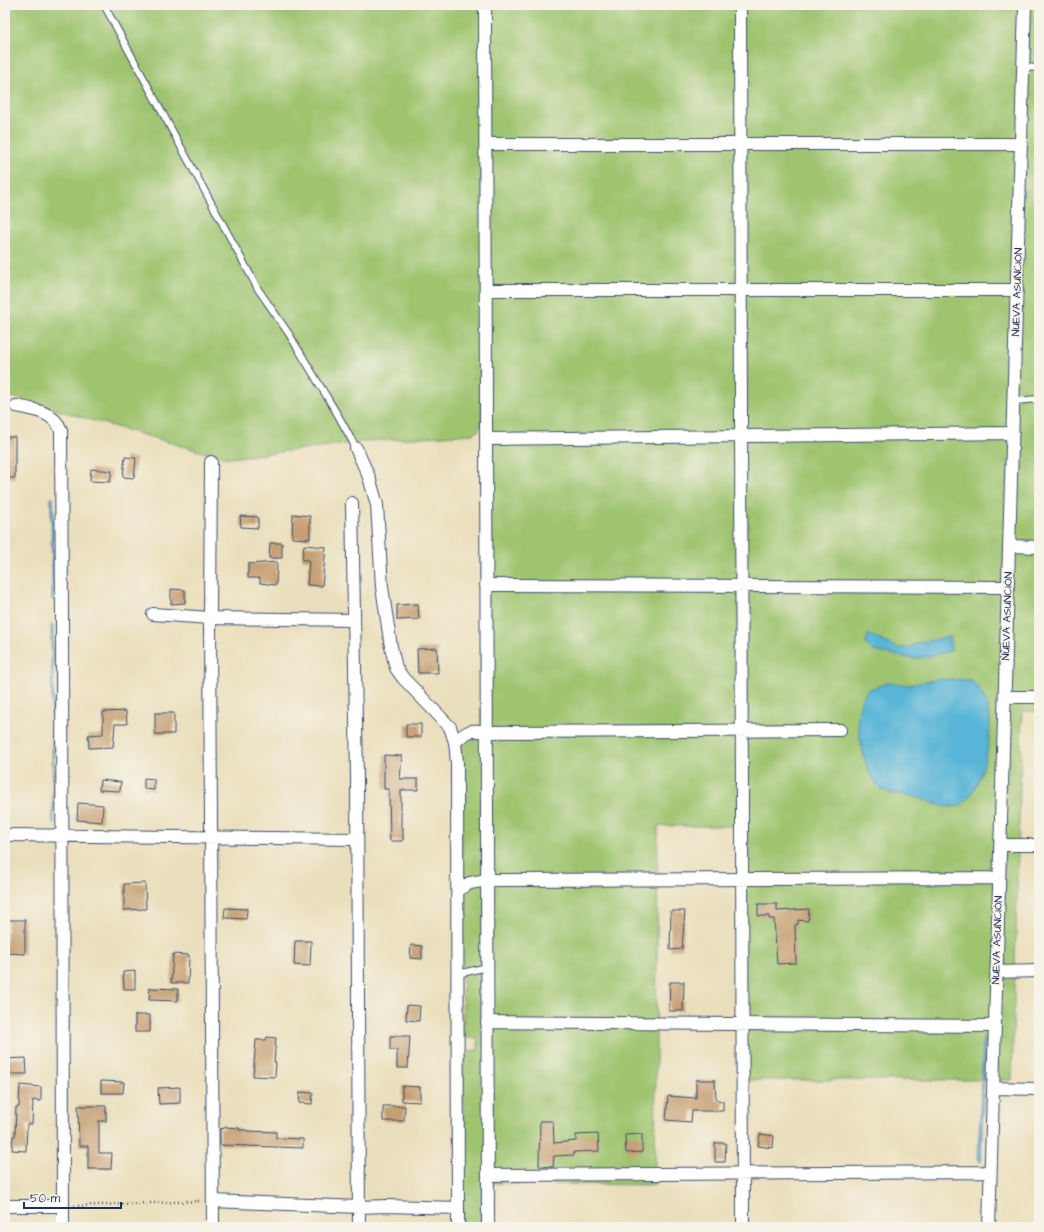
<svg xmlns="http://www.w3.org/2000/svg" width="1044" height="1232" viewBox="0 0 1044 1232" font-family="'Architects Daughter',sans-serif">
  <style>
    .green { fill: #9fc46f; stroke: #5d7a66 }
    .water { fill: #59b5d7; stroke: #3a729a }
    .building { fill: #c6a074 }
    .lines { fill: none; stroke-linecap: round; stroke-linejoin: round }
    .lane-casing { stroke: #3a496c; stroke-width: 8 }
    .street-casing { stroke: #3a496c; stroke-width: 14 }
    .path { stroke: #3a496c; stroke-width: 2.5; stroke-dasharray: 1 3; stroke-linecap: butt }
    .lane { stroke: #fff; stroke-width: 6 }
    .street { stroke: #fff; stroke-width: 12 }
    .labels { text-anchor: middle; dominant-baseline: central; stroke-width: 3; stroke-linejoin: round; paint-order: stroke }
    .street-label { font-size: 11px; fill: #1b2f5e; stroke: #f7f3e8 }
  </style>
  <rect width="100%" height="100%" fill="#f7f3e8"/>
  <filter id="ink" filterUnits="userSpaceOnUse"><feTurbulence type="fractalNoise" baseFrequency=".025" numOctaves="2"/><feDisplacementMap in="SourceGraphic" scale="8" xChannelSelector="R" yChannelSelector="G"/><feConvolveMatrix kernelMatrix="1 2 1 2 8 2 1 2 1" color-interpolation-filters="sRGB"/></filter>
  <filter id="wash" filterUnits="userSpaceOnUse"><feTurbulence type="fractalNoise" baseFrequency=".012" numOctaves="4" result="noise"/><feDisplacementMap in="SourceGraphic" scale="16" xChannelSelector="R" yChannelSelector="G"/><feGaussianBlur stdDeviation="0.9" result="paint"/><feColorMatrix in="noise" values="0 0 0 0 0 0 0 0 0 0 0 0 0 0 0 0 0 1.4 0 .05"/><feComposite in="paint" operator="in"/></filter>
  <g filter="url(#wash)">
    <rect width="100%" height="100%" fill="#eadfbc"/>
    <!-- green -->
    <path class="green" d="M5,5H484L481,425L478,431L473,434L369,441L239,457L228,458L199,451L5,395Z
      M486,5H1039V712L1022,711L1012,1080H739L744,826H658L655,1185L483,1183L482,1227H462L464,1051L478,1050V1038H466L463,1036L461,740H481Z"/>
    <!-- water -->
    <path class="water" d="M51,498H53L54,601L52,600Z
      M51,624L53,625L54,824H53Z
      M868,634L897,648H907L917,643L949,637L951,651L916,659L873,651L866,644Z
      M939,679L971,680C982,692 985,697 989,714C994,734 980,800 957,806C947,809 926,801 916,797C907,794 889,795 881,789C877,785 871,777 869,772C863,757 855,724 859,709C860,703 864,696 867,690L888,683L909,685Z
      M983,1036H985L981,1162L978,1161Z"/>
    <g id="blocks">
      <!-- building -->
      <path class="building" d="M5,437H15V478H5Z
        M125,457L136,458L134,478L123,477Z
        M91,469L112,471L110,482L90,481Z
        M293,514L310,516V539L292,538Z
        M240,516L258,517V528L241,527Z
        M270,543H282V558H269Z
        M304,545L326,547L322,586L307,585L309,560H303L302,559Z
        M277,562L276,585L260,583V578H248V564Z
        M171,589L185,590V603L171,604Z
        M418,604L419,619L397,620V605Z
        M437,648L438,673H418L417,649Z
        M126,711L127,724H115L113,747L89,748L88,735L103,734V712Z
        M155,713H174V734H155Z
        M406,724H421V737H406Z
        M384,755L402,756L400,779H418V790H401V827H403V841H390L389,789H384Z
        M144,778L154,779V790L144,789Z
        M100,780L121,782L120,791L99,790Z
        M78,803L103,805L102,822L77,820Z
        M145,883L146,909L124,910V884Z
        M758,904H777V911L809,909L808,921L798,920V924L795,925L796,963L777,964L774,919H769V916H758Z
        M225,908L247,909L246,919L224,918Z
        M671,911H685L682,949L670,950Z
        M8,920H25V954L5,953Z
        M295,941H311L310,966L294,965Z
        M411,945L422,946V959L410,958Z
        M173,954L189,955L188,983H171Z
        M135,971V989H124L123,972Z
        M670,982H684L683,1011H669Z
        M150,988L178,989V1001L149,1000Z
        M407,1005L420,1006L419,1021L406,1020Z
        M135,1015H150V1032H135Z
        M390,1036H410L408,1068H397V1050H390Z
        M267,1037L276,1038L274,1062L276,1063L275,1077L253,1076L256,1040H266Z
        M26,1058L27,1074H5V1059Z
        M696,1080H715L716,1100L723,1101V1111H692L691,1122L666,1120L668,1096L696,1098Z
        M101,1081L124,1082L123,1093H101Z
        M20,1085L41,1087V1101L33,1100L32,1124H27L26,1151L12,1150L13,1136H15L16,1107H19Z
        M402,1086L420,1087V1102L402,1101Z
        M180,1087V1103L159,1104L158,1088Z
        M300,1092L313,1093L312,1104L299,1103Z
        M78,1106H106V1121H99V1153H112L111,1169H88V1146H79Z
        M383,1106H405L404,1121H383Z
        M540,1121H553L554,1143L576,1141V1135L598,1134L599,1151L574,1152V1155L554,1156L553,1167L539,1166Z
        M225,1127L239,1128V1130H247V1131L276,1132V1138L303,1139V1148L220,1145V1129L225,1128Z
        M642,1134V1152L626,1153L625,1135Z
        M760,1134L774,1136L773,1148L758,1146Z
        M715,1143H726L725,1162H715Z"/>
    </g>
  </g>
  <g filter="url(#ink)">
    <use href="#blocks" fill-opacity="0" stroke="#3a496c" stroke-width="1"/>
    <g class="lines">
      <!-- lane casing -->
      <g class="lane-casing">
        <path id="lane" d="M104,5L258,289L289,334L339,417L356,448
          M1023,67L1039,68
          M1014,401L1039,399
          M458,974L487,967"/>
      </g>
      <!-- street casing -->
      <g class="street-casing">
        <path id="street" d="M485,5L488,1227
          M740,5L743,1227
          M486,144H1021
          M486,290H1017
          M16,406C33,409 54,412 61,430L62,613L63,1227
          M486,439L1013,433
          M356,448L369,477L377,505L382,587L391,647L396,668L403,678L450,727L455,742L457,763L458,1227
          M211,462L210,618L213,1227
          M352,503L357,776L359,1227
          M1009,546L1039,547
          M486,585L1008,587
          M153,614L210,618L354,620
          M1005,697H1039
          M455,742C467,731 470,729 487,732L840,730
          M5,835L357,839
          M1000,845H1039
          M458,890L470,883L487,880L999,878
          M996,972L1039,971
          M487,1022L995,1026
          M993,1088L1039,1089
          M488,1175L990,1172
          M213,1201L359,1207L387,1206L458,1208
          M5,1206H63
          M989,1227L1025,5"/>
      </g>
      <!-- path -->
      <path class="path" d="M74,1206L202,1201"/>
      <!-- lane -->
      <use href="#lane" class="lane"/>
      <!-- street -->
      <use href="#street" class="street"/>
    </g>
  </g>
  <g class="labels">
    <!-- street labels -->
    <g class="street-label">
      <text transform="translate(1017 292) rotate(-88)">NUEVA ASUNCIÓN</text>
      <text transform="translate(1007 616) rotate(-88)">NUEVA ASUNCIÓN</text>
      <text transform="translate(997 940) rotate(-88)">NUEVA ASUNCIÓN</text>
    </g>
  </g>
  <!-- margin -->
  <rect width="1044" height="1232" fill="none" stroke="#f7f3e8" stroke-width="20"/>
  <!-- scale -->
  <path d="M24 1202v6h97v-6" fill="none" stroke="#1b2f5e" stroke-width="2"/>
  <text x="30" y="1202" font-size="12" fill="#1b2f5e" stroke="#f7f3e8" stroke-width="3" paint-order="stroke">50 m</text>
</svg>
